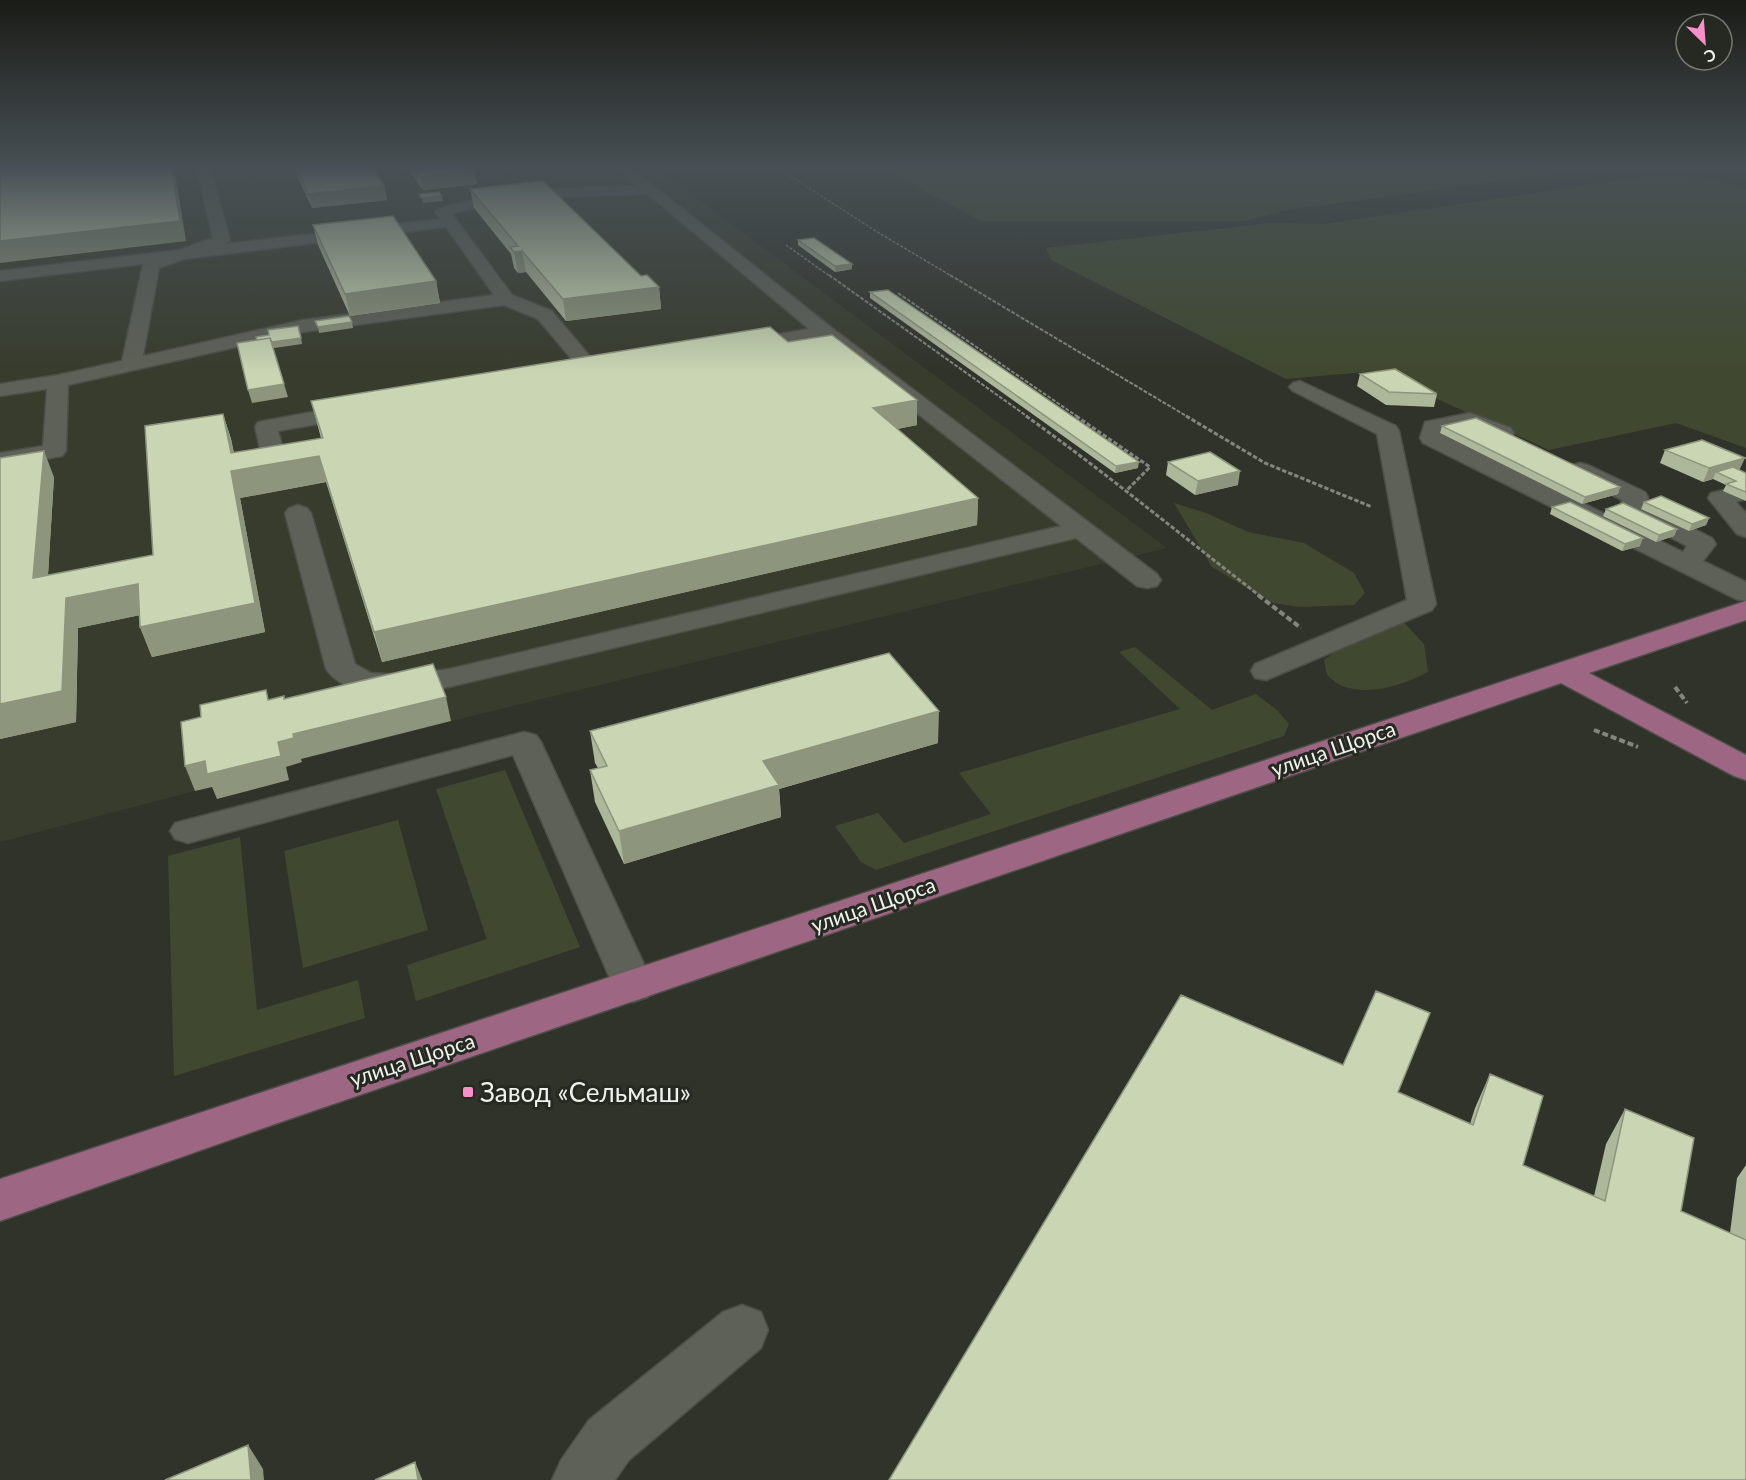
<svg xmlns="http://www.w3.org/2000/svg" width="1746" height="1480" viewBox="0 0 1746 1480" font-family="Lato,sans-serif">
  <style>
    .built { fill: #373c2d }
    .green { fill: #40492f }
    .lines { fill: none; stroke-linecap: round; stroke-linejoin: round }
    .minor-casing { stroke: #4c4e47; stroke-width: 3 }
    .major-casing { stroke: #4c4e47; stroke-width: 3 }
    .path-far3 { stroke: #83867f; stroke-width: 1.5; stroke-dasharray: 3 1.5; stroke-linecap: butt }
    .path-far2 { stroke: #83867f; stroke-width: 2; stroke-dasharray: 4 1.5; stroke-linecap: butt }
    .path-far1 { stroke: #83867f; stroke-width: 3; stroke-dasharray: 4.5 2; stroke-linecap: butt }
    .path { stroke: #83867f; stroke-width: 4; stroke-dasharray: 6 3; stroke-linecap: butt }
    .minor { fill: #5d6157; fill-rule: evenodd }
    .major { fill: #9d6682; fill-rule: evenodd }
    .wall { fill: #adb79a }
    .shaded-wall { fill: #8d957d }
    .building { fill: #c9d5b3; stroke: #8d957d; stroke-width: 1.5 }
    .poi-dot { fill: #f98fca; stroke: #262921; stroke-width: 2 }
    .labels { text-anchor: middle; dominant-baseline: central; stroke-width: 6; stroke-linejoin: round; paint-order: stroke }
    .street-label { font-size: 21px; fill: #eff1ec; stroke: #262921 }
    .near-poi-label { font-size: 26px; fill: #eff1ec; stroke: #262921; text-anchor: start }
  </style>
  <rect width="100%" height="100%" fill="#30332a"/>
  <!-- built -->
  <path class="built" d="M0,166H653L1167,548L451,721L439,688L195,791L0,842Z"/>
  <!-- green -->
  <path class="green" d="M877,166H1609L1288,210L1244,221H981Z
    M1648,176L1707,178L1746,189V448L1676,423L1549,450L1376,371L1286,379L1051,260L1046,248L1271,223L1325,224Z
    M1174,503L1206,513L1248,532L1304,543L1354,573L1365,593L1354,605L1299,607L1273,603L1212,567Z
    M1398,616L1424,644L1428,672C1403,685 1371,696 1342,686C1337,684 1332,679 1327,675L1324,660L1350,641Z
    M1135,647L1212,710L1256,694L1277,710L1289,724L1284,736L876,870L861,862L835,826L878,813L904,843L991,814L959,773L1180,709L1119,652Z
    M505,770L580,947L416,1001L407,965L487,939L436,789Z
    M398,820L428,930L303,968L284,851Z
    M240,837L257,1010L358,980L365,1018L174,1076L168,856Z"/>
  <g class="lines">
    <!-- minor casing -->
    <g class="minor-casing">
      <path id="minor" d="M196,166H210L230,240L226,244L440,219L435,212L438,209C503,188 569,188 637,186L614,166H629L832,328L1157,574L1161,580L1157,586L1147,588L1137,586L1076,538L449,687C414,692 350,704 326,669L285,513L289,508L298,505L307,508L311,513L355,664L371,673L406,675L449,669L1061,526L821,338L740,352L733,350L730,346L733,342L809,329L648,194C582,197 515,194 452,214L512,295L552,311L598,366L601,370L598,374L591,376L584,374L538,319L504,305L303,332L68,385L66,451L62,456L0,467V453L43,446L47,389L0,396V384L58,375L122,361L143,264L0,281V271L179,250L213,238ZM446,227L494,295L303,320L143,356L159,268L184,259Z
        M1300,381L1396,426L1399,431L1436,604L1432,610L1266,680L1255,678L1251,671L1255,664L1407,600L1377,434L1293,391L1289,387L1293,383Z
        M361,403L369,405L372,410L369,415L278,431L288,466L284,471L276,473L268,471L264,466L255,427L258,422Z
        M1470,413L1511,428L1514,433L1511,438L1503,440L1495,438L1468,427L1443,432V435L1683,552L1687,546L1623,513L1619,508L1622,500L1572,475L1568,470L1572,465L1580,463L1588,465L1645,492L1648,497L1646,505L1712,538L1716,544L1703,561L1746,582V601L1736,599L1423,443L1420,438L1425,422Z
        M1746,485V499L1736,502L1746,513V537L1737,534L1708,498L1711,493Z
        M524,732L536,735L541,742L654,986L648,997L633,1002L618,997L513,755L188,843L175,839L170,831L175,823Z
        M742,1305L761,1312L768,1330L761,1348L629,1460L615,1480H552L561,1460L589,1420L723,1312Z"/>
    </g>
    <!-- major casing -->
    <g class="major-casing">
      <path id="major" d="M1746,601V620L1589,673L1746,755V780L1734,776L1561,683L275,1124L0,1221V1179Z"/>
    </g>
    <!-- path-far3 -->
    <path class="path-far3" d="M775,166L874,230L953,277
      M786,245L831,277"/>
    <!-- path-far2 -->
    <path class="path-far2" d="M829,275L1028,417
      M950,275L1188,417
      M898,293L1078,417"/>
    <!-- path-far1 -->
    <path class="path-far1" d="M1026,416C1106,473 1182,536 1260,596
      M1076,416L1150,467L1125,492
      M1186,416L1265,463L1372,507"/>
    <!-- path -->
    <path class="path" d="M1258,595L1301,628
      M1675,687L1687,703
      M1594,730L1638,747"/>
    <!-- minor -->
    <use href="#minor" class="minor"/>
    <!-- major -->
    <use href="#major" class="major"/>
  </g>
  <!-- wall -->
  <path class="wall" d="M295,166H372L384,186L387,200L312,208L297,176Z
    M405,166H470L477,184L423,190Z
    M470,189L641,276L659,287L661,309L566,321L526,272L518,273L514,268L511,254L474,208Z
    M313,225L436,281L440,303L350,316L318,245Z
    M798,240L852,264V269L835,272L798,245Z
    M870,292L1138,468L1115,473L870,298Z
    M788,342L917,425L897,429L978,498L977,525L382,662L326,482L240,498L265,632L152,657L140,627V615L78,628L76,722L0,739V458L54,477L48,575L153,555L223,414L231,439L234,453L321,438L311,401Z
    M1360,374L1437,394L1434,407L1386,405L1357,386Z
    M1442,426L1620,487L1618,494L1582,504L1440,433Z
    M1665,450L1740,470L1746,473V501L1723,491L1726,485L1713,479L1703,482L1660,463Z
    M1168,462L1238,485L1195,495L1166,475Z
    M1644,502L1709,518L1706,525L1689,531L1641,509Z
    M1552,507L1640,546L1622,551L1550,514Z
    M1606,509L1677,529L1674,536L1656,542L1603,516Z
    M590,731L938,743L779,789L781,817L624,864L595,802L590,770L598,768L595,763Z
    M1490,1074L1523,1165L1594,1196L1606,1144L1625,1109L1681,1211L1730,1233L1737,1178L1746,1165V1480L1399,1093L1470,1124L1475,1108Z"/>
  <!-- shaded-wall -->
  <path class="shaded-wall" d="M171,166H174L186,241L0,263V241Z
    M475,171L477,184L423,190L420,177Z
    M384,186L387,200L312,208L308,194Z
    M442,196L443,201L423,203L422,198Z
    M522,251L526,272L518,273L514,252Z
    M852,264V269L835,272V266Z
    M436,281L440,303L350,316L345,294Z
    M659,287L661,309L566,321L563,299Z
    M352,322L353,328L319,333L318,327Z
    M301,338L302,344L260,350L258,344Z
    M284,384L288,397L252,403L248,390Z
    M917,400V425L873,434V408Z
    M223,414L231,439L237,470L319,456L326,482L240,498L265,632L152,657L140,627L231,471V453Z
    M44,451L54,477L46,607L33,578Z
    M1745,458L1739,471L1716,472L1713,479L1703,482L1709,468Z
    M1139,462L1138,468L1115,473L1116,466Z
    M1240,471L1238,485L1195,495L1198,481Z
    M1620,487L1618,494L1582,504L1585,497Z
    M978,498L977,525L382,662L374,632Z
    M1709,518L1706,525L1689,531L1692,524Z
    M1677,529L1674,536L1656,542L1659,535Z
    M1643,538L1640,546L1622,551L1625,544Z
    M138,584L150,613L78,628L76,722L0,739V704L66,598Z
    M446,697L451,721L301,759L302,762L286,767L289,780L217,799L212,787L195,791L185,766L278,742L293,734Z
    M939,711L938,743L779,789L781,817L624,864L619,831L763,761Z
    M248,1445L263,1469L264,1480H251Z
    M415,1462L422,1479V1480H418Z"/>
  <!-- building -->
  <path class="building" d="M0,166H171L180,221L0,241Z
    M296,166H372L384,186L308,194Z
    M412,166H470L475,171L420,177Z
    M543,181L641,276L647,275L659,287L563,299L522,251L514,252L510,247L518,246L470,189Z
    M439,192L442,196L422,198L419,194Z
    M393,216L436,281L345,294L313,225Z
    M814,238L852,264L835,266L798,240Z
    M888,290L1139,462L1116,466L870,292Z
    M349,316L352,322L318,327L315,321Z
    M298,326L301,338L272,342L270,338L257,340L256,337L269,335L268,330Z
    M770,327L788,342L832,335L917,400L873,408L978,498L374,632L319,456L231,471L255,603L140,627L138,584L66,598L62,691L0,704V458L44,451L33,578L153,555L145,426L223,414L231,453L323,438L311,401Z
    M270,338L284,384L248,390L237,343Z
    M1395,369L1437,394L1389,392L1360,374Z
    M1476,418L1620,487L1585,497L1442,426Z
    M1702,440L1745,458L1709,468L1665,450Z
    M1210,452L1240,471L1198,481L1168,462Z
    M1733,467L1746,473V492L1726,484L1736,481L1716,472Z
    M1661,496L1709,518L1692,524L1644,502Z
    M1570,502L1643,538L1625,544L1552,507Z
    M1623,503L1677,529L1659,535L1606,509Z
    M889,653L939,711L763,761L779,785L619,831L590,770L607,766L590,731Z
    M433,664L446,697L293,734L294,738L278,742L281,756L207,774L205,761L185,766L181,722L201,717L200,705L266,690L268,700L284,696V699Z
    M1376,991L1430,1013L1398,1092L1473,1125L1490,1074L1543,1096L1523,1165L1605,1201L1625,1109L1694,1138L1681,1211L1746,1240V1480H889L1181,995L1343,1065Z
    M248,1445L251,1480H165Z
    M415,1462L418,1480H375Z"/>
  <!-- sky -->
  <linearGradient id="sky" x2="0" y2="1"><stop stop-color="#1a1c17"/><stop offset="0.45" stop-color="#485055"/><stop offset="1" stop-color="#485055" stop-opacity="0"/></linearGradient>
  <rect width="1746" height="373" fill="url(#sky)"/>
  <!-- markers -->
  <rect class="poi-dot" x="462" y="1086" width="12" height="12" rx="3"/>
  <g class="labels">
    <!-- street labels -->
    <g class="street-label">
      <text transform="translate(1333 748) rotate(-19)">улица Щорса</text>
      <text transform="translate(873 904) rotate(-19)">улица Щорса</text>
      <text transform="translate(412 1059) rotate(-18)">улица Щорса</text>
    </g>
    <!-- near-poi labels -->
    <g class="near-poi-label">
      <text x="480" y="1092">Завод «Сельмаш»</text>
    </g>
  </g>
  <!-- north arrow -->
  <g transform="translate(1704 42) rotate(155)"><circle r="28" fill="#262921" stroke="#767972" stroke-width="1.5"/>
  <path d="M0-4.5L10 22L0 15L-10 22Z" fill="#f98fca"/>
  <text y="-9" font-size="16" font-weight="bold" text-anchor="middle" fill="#eff1ec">С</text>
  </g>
</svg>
